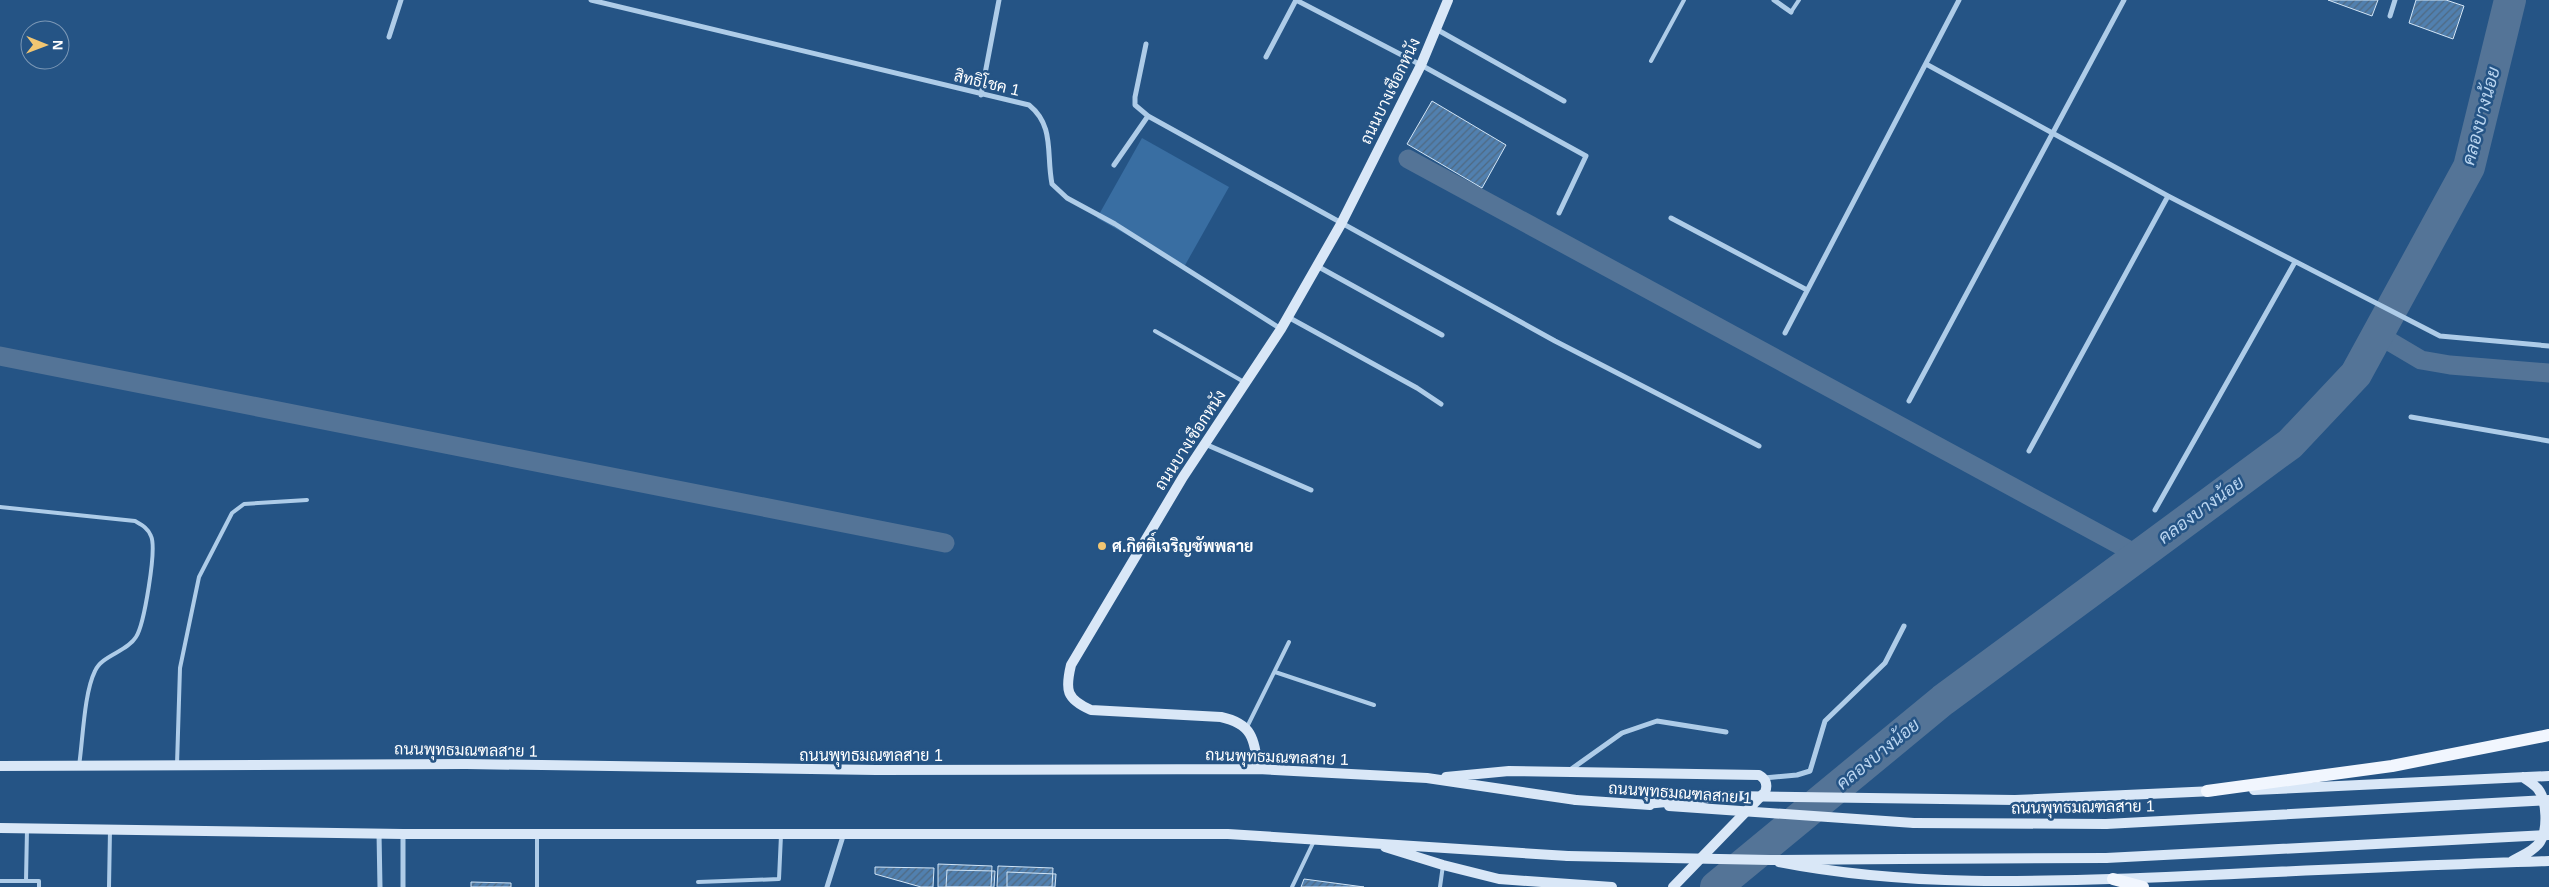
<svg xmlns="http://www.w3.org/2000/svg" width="2549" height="887" viewBox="0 0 2549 887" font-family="Arial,Sarabun,sans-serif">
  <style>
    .grass { fill: #396ea2 }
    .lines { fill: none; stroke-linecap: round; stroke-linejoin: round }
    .canal { stroke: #547497; stroke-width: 19 }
    .river { stroke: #547497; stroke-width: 32 }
    .building { fill: url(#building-hatch); stroke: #d2e5f6 }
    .lane { stroke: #aecce8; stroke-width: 4 }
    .street { stroke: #aecce8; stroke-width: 5 }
    .secondary { stroke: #d9e7f7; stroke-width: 10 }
    .primary { stroke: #f1f6fe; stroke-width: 12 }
    .secondary-bridge { stroke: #d9e7f7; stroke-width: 10 }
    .poi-dot { fill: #f2c672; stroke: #255485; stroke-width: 2 }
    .labels { text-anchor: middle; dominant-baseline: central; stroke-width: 5; stroke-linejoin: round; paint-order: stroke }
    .street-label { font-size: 16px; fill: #fff; stroke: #255485 }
    .poi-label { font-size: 16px; font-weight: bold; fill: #fff; stroke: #255485; text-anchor: start }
    .water-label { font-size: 18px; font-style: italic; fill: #bad5f0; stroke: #255485 }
  </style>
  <defs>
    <pattern id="building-hatch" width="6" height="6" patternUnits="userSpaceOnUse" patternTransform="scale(1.25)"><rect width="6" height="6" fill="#5180af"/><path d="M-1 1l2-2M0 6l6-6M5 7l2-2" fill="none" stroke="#4f6982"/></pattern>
  </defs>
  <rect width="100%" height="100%" fill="#255485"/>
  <!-- grass -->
  <path class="grass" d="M1142,138L1229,187L1184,267L1097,218Z"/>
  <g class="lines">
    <!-- canal -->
    <path class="canal" d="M1408,159L2138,555
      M2377,334L2421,360L2450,365L2549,373
      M0,356L945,543"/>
    <!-- river -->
    <path class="river" d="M1716,887L1943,700L2290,444L2356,374L2469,167L2510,0"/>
  </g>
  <!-- building -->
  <path class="building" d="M2328,0H2378L2372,16Z
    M2416,0H2446L2464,6L2453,39L2409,23Z
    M1432,101L1506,145L1482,188L1407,144Z
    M938,864L992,866L991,887H938Z
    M998,866L1053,868L1052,887H997Z
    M875,867L934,868L933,887H921L875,874Z
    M947,870L995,871L994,887H946Z
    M1007,872L1056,874L1055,887H1007Z
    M1304,879L1364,887H1301Z
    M471,882L511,883V887H471Z"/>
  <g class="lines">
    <!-- lane -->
    <path class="lane" d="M1791,12L1799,0
      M1651,61L1684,0
      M1155,331L1244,382
      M0,507L135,521C142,525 148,528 151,536C157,549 144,625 136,637C127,652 102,655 95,671C84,693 83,739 79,766
      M1275,672L1374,705
      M1247,727L1289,642
      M177,765L180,668L199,577L232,513L244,504L307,500
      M537,835V887
      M0,881H39V887
      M26,881L27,829
      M698,882L779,879L781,835
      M109,887L110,830
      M1292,887L1314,841
      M1440,887L1443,865"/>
    <!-- street -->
    <path class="street" d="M591,0L1029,105C1055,126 1046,154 1052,184L1067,198L1115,224L1281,329
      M1296,0L1421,65L1586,156L1559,213
      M1774,0L1791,12
      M2390,16L2395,0
      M1436,29L1564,101
      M389,37L401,0
      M1266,57L1296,0
      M1926,64L2168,196L2440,336L2549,346
      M981,95L999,0
      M1148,116L1555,341L1759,446
      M1114,165L1148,116L1135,105V97L1146,44
      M1671,218L1807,290
      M1317,266L1442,335
      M1288,317L1417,388L1441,404
      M1785,333L1959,0
      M1909,401L2124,0
      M2411,417L2549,441
      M1205,444L1311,490
      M2029,451L2168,196
      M2155,510L2295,262
      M1570,770L1622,733L1657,721L1726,732
      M1764,778L1797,775L1810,771L1825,721L1885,663L1904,626
      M379,833L380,887
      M403,887V834
      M827,887L844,833"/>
    <!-- secondary -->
    <path class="secondary" d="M0,766L466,764L876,770L1258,769L1427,778L1576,800
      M1258,769C1254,739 1253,724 1221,717L1091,710C1066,699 1065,690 1071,665L1183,477L1281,329L1341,224L1421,65L1448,0
      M1446,777L1509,771L1759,775C1766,779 1768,785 1765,792L1673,887
      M2254,790L2549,776
      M2015,800L2214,791
      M1914,823L2106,824
      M0,828L403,834H1228L1568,856
      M1385,847L1443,865L1499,879L1612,887
      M1901,859L2106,858
      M2512,861C2521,856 2534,851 2540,842C2548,830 2547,800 2538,789C2535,785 2528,781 2523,777
      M1779,862C1906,887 2037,882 2166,877C2293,871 2421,865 2549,861"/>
    <!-- primary -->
    <path class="primary" d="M2207,791L2392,766L2549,735
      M2113,879L2143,887"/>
    <!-- secondary-bridge -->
    <path class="secondary-bridge" d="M1576,800L1650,805
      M1645,804L1730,796L2015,800
      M1669,806L1914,823
      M2106,824L2549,800
      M1568,856L1770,860L1901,859
      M2106,858L2549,835"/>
  </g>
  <!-- markers -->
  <circle class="poi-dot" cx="1102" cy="546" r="5"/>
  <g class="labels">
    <!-- street labels -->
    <g class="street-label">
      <text transform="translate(987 83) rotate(13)">สิทธิโชค 1</text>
      <text transform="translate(1390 91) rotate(-64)">ถนนบางเชือกหนัง</text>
      <text transform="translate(1190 440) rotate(-57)">ถนนบางเชือกหนัง</text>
      <text transform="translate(466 750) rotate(1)">ถนนพุทธมณฑลสาย 1</text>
      <text x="871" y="755">ถนนพุทธมณฑลสาย 1</text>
      <text transform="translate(1277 757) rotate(2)">ถนนพุทธมณฑลสาย 1</text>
      <text transform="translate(1680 793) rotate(4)">ถนนพุทธมณฑลสาย 1</text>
      <text transform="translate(2083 807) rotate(-1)">ถนนพุทธมณฑลสาย 1</text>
    </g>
    <!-- poi labels -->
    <g class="poi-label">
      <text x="1112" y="546">ศ.กิตติ์เจริญซัพพลาย</text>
    </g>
    <!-- water labels -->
    <g class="water-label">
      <text transform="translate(2481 116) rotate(-75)">คลองบางน้อย</text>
      <text transform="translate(2201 510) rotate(-36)">คลองบางน้อย</text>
      <text transform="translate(1878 754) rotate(-39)">คลองบางน้อย</text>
    </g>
  </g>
  <!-- north arrow -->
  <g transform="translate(45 45) rotate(91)"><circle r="24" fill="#255485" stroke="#7c98b6"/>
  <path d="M0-4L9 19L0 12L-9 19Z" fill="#f2c672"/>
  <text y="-8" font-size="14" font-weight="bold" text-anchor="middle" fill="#ffffff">N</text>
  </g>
</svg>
